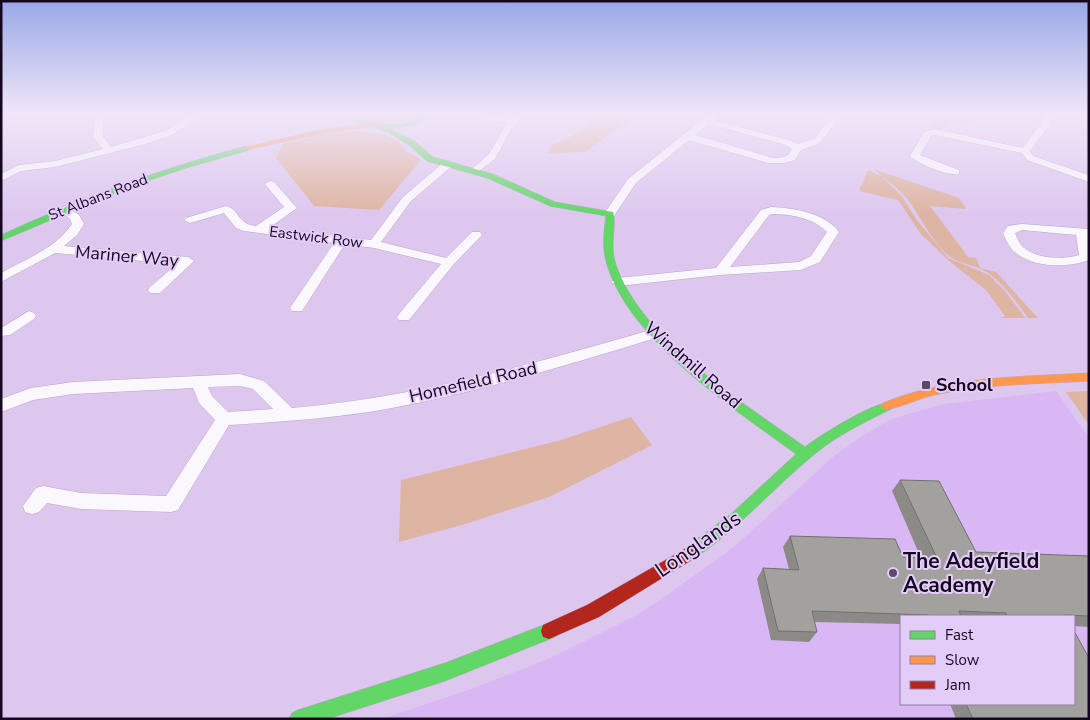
<svg xmlns="http://www.w3.org/2000/svg" width="1090" height="720" viewBox="0 0 1090 720" font-family="'Nunito Sans',sans-serif">
  <style>
    .built { fill: #d9b7f4; fill-rule: evenodd }
    .green { fill: #deb4a2 }
    .lines { fill: none; stroke-linecap: round; stroke-linejoin: round }
    .street-casing { stroke: #b8a7c7; stroke-width: 1 }
    .fast-casing { stroke: #b8a7c7; stroke-width: 1 }
    .slow-casing { stroke: #b8a7c7; stroke-width: 1 }
    .jam-casing { stroke: #b8a7c7; stroke-width: 1 }
    .street { fill: #faf7fd; fill-rule: evenodd }
    .fast { fill: #63d668; fill-rule: evenodd }
    .slow { fill: #ff974d; fill-rule: evenodd }
    .jam { fill: #b3261e; fill-rule: evenodd }
    .wall { fill: #8b8a87 }
    .building { fill: #a2a19d; stroke: #71716e }
    .poi-dot { fill: #5c4a69; stroke: #e4ccf8; stroke-width: 2 }
    .labels { text-anchor: middle; dominant-baseline: central; stroke-width: 4; stroke-linejoin: round; paint-order: stroke }
    .far-street-label { font-size: 15px; fill: #160721; stroke: #e4ccf8 }
    .street-label { font-size: 18px; fill: #160721; stroke: #e4ccf8 }
    .poi-label { font-size: 18px; font-weight: bold; fill: #160721; stroke: #e4ccf8; text-anchor: start }
    .near-street-label { font-size: 21px; fill: #160721; stroke: #e4ccf8 }
    .near-poi-label { font-size: 21px; font-weight: bold; fill: #160721; stroke: #e4ccf8; text-anchor: start }
  </style>
  <rect width="100%" height="100%" fill="#ddc7ef"/>
  <!-- built -->
  <path class="built" d="M1056,391L1089,438V719H382L468,690L536,664L569,649L633,617L660,600L734,547L833,457L860,437L894,418L944,404ZM901,616H1074V704H901Z"/>
  <!-- green -->
  <path class="green" d="M358,114H424C409,122 370,131 358,114Z
    M606,114H638L585,152L548,153L552,144L565,140Z
    M939,114H974L969,124L950,119L942,129L930,126Z
    M355,131L382,134L397,140L407,152L421,160L379,210L314,206L276,158L283,144L320,135Z
    M874,169L959,198L966,209L930,206L968,257L976,258L980,268L996,272L1038,318H1028C1015,300 1001,279 981,269C970,264 958,263 949,256C929,239 920,213 903,194C894,185 883,178 874,169Z
    M868,170L881,176L901,195L916,219L948,258L989,275L1005,291L1025,318H1001L1005,316L986,290L949,261L921,234L898,200L859,191Z
    M1089,391V425L1066,392Z
    M631,417L652,445L549,497L465,524L399,542L401,480L561,440Z"/>
  <g class="lines">
    <!-- street casing -->
    <g class="street-casing">
      <path id="street" d="M98,114H107L103,120V137L111,147L168,130L190,114H201L174,134L149,143L55,167L21,171L1,181V174L19,165L55,161L103,149L93,137L95,120Z
        M473,114L511,118L516,114H526L511,129L495,159L475,174L470,171L489,154L507,123L490,121Z
        M709,114H718L713,120L792,141L798,144L814,139L831,118L834,117L838,120L820,143L801,150L795,160L784,163H768L689,140L636,183L614,216H606L604,214L628,179ZM708,124L786,145L792,149C789,158 781,158 773,158L695,135Z
        M1048,114H1057L1030,151L1033,156L1089,175V182L1027,160L1022,153L935,135L931,136L920,155L959,170V174C948,176 918,164 910,156L924,132L935,129L1023,148Z
        M1073,114L1089,115V121L1074,116Z
        M448,161L453,164L452,166L411,201L381,242L446,258L472,232H480L482,235L453,265L409,320H399L397,317L399,314L441,264L374,248L345,244L302,311H292L290,308L334,243L244,231L236,228L224,213L190,223L184,220L186,218L226,206C239,209 237,224 256,226L284,207L265,184L270,181L274,182L297,208L269,228L371,240L403,197L444,162Z
        M65,206L79,215L84,224L77,235L64,246L188,257L194,261L160,293H150L148,290L150,287L177,264L55,253L1,282V273C26,259 56,248 72,224L70,219L59,209Z
        M771,207C794,208 825,213 839,232L820,262L801,270L720,275L618,286L611,282L618,278L716,268L761,210ZM771,214C790,214 814,218 827,232L811,256L799,262L730,267L769,215Z
        M1022,224L1089,229V260C1068,268 1034,268 1016,253C1009,248 1006,240 1003,233L1008,226ZM1022,230L1076,235L1079,255C1063,260 1036,259 1023,247C1019,243 1017,238 1015,233Z
        M29,311L34,313L36,316L34,319L10,335L1,336V328Z
        M654,329L659,331L661,334L659,337C564,366 467,396 369,412C322,419 276,422 229,425L178,510L171,512L81,509L47,503L39,512L32,514L25,512L23,506L36,488L43,486L81,493L166,496L215,420L199,403L193,388L73,394L33,400L1,412V399L31,388L73,382L240,374L264,381L292,408C416,398 535,363 654,329ZM240,386L253,389L273,409L228,412L212,396L208,387Z"/>
    </g>
    <!-- fast casing -->
    <g class="fast-casing">
      <path id="fast" d="M425,114H434L416,124L391,129L416,142L433,157L493,174L555,202L613,212C617,226 609,246 616,265C643,341 741,401 805,447C817,437 878,399 891,403L893,406L891,409C865,422 838,435 816,453C774,487 740,528 695,558L690,560L685,558L683,553L685,548L731,514L796,454C734,409 626,338 606,261C602,246 604,231 606,216L550,206L487,178L427,161L410,146L388,132L354,121L357,119C381,126 403,128 425,114Z
        M246,146L250,148L249,150L186,168L124,189L1,241V235C80,199 162,168 246,146Z
        M549,623L555,625L557,631L555,637L445,681L327,719H289L292,713L298,710L445,663Z"/>
    </g>
    <!-- slow casing -->
    <g class="slow-casing">
      <path id="slow" d="M372,123L375,125L374,126L315,135L246,150L242,148L315,131Z
        M1089,373V381C1037,384 985,384 934,395C923,397 890,412 883,409L881,406L883,403C949,376 1019,377 1089,373Z"/>
    </g>
    <!-- jam casing -->
    <g class="jam-casing">
      <path id="jam" d="M690,546L695,548L697,553L695,558L599,617L549,639L543,637L541,631L543,625L587,605Z"/>
    </g>
    <!-- street -->
    <use href="#street" class="street"/>
    <!-- fast -->
    <use href="#fast" class="fast"/>
    <!-- slow -->
    <use href="#slow" class="slow"/>
    <!-- jam -->
    <use href="#jam" class="jam"/>
  </g>
  <!-- wall -->
  <path class="wall" d="M900,480L976,552L1089,556V627L1074,626V616H901V624L814,622L817,632L809,642L771,640L757,579L763,568L789,569L783,547L790,536L903,557L921,558L892,491Z
    M950,704H1074L1089,719H956Z"/>
  <!-- building -->
  <path class="building" d="M900,480L939,481L976,552L1089,556V616L1065,615V616H1007L1006,613L959,611L961,616H930L929,615L812,611L817,632L778,631L763,568L799,570L790,536L895,539L903,557L937,558Z
    M1074,631L1089,658V719H973L966,704H1074Z"/>
  <!-- sky -->
  <linearGradient id="sky" x2="0" y2="1"><stop stop-color="#99a8e7"/><stop offset="0.53" stop-color="#f0e6f8"/><stop offset="1" stop-color="#f0e6f8" stop-opacity="0"/></linearGradient>
  <rect width="1090" height="215" fill="url(#sky)"/>
  <!-- markers -->
  <g class="poi-dot">
    <rect x="921" y="380" width="10" height="10" rx="2.5"/>
    <circle cx="893" cy="573" r="5"/>
  </g>
  <g class="labels">
    <!-- far-street labels -->
    <g class="far-street-label">
      <text transform="translate(98 197) rotate(-21)">St Albans Road</text>
      <text transform="translate(316 237) rotate(7)">Eastwick Row</text>
    </g>
    <!-- street labels -->
    <g class="street-label">
      <text transform="translate(127 256) rotate(5)">Mariner Way</text>
      <text transform="translate(693 365) rotate(41)">Windmill Road</text>
      <text transform="translate(473 382) rotate(-13)">Homefield Road</text>
    </g>
    <!-- poi labels -->
    <g class="poi-label">
      <text x="936" y="385">School</text>
    </g>
    <!-- near-street labels -->
    <g class="near-street-label">
      <text transform="translate(698 544) rotate(-35)">Longlands</text>
    </g>
    <!-- near-poi labels -->
    <g class="near-poi-label">
      <text x="903" y="561">The Adeyfield<tspan x="903" dy="24">Academy</tspan></text>
    </g>
  </g>
  <!-- border -->
  <rect width="1090" height="720" fill="none" stroke="#160721" stroke-width="5"/>
  <!-- legend -->
  <rect x="900" y="615" width="175" height="90" fill="#e4ccf8" stroke="#927da2"/>
  <rect x="910" y="631" width="25" height="8" fill="#63d668" stroke="#927da2"/>
  <text x="945" y="640" font-size="15" fill="#160721">Fast</text>
  <rect x="910" y="656" width="25" height="8" fill="#ff974d" stroke="#927da2"/>
  <text x="945" y="665" font-size="15" fill="#160721">Slow</text>
  <rect x="910" y="681" width="25" height="8" fill="#b3261e" stroke="#927da2"/>
  <text x="945" y="690" font-size="15" fill="#160721">Jam</text>
</svg>
